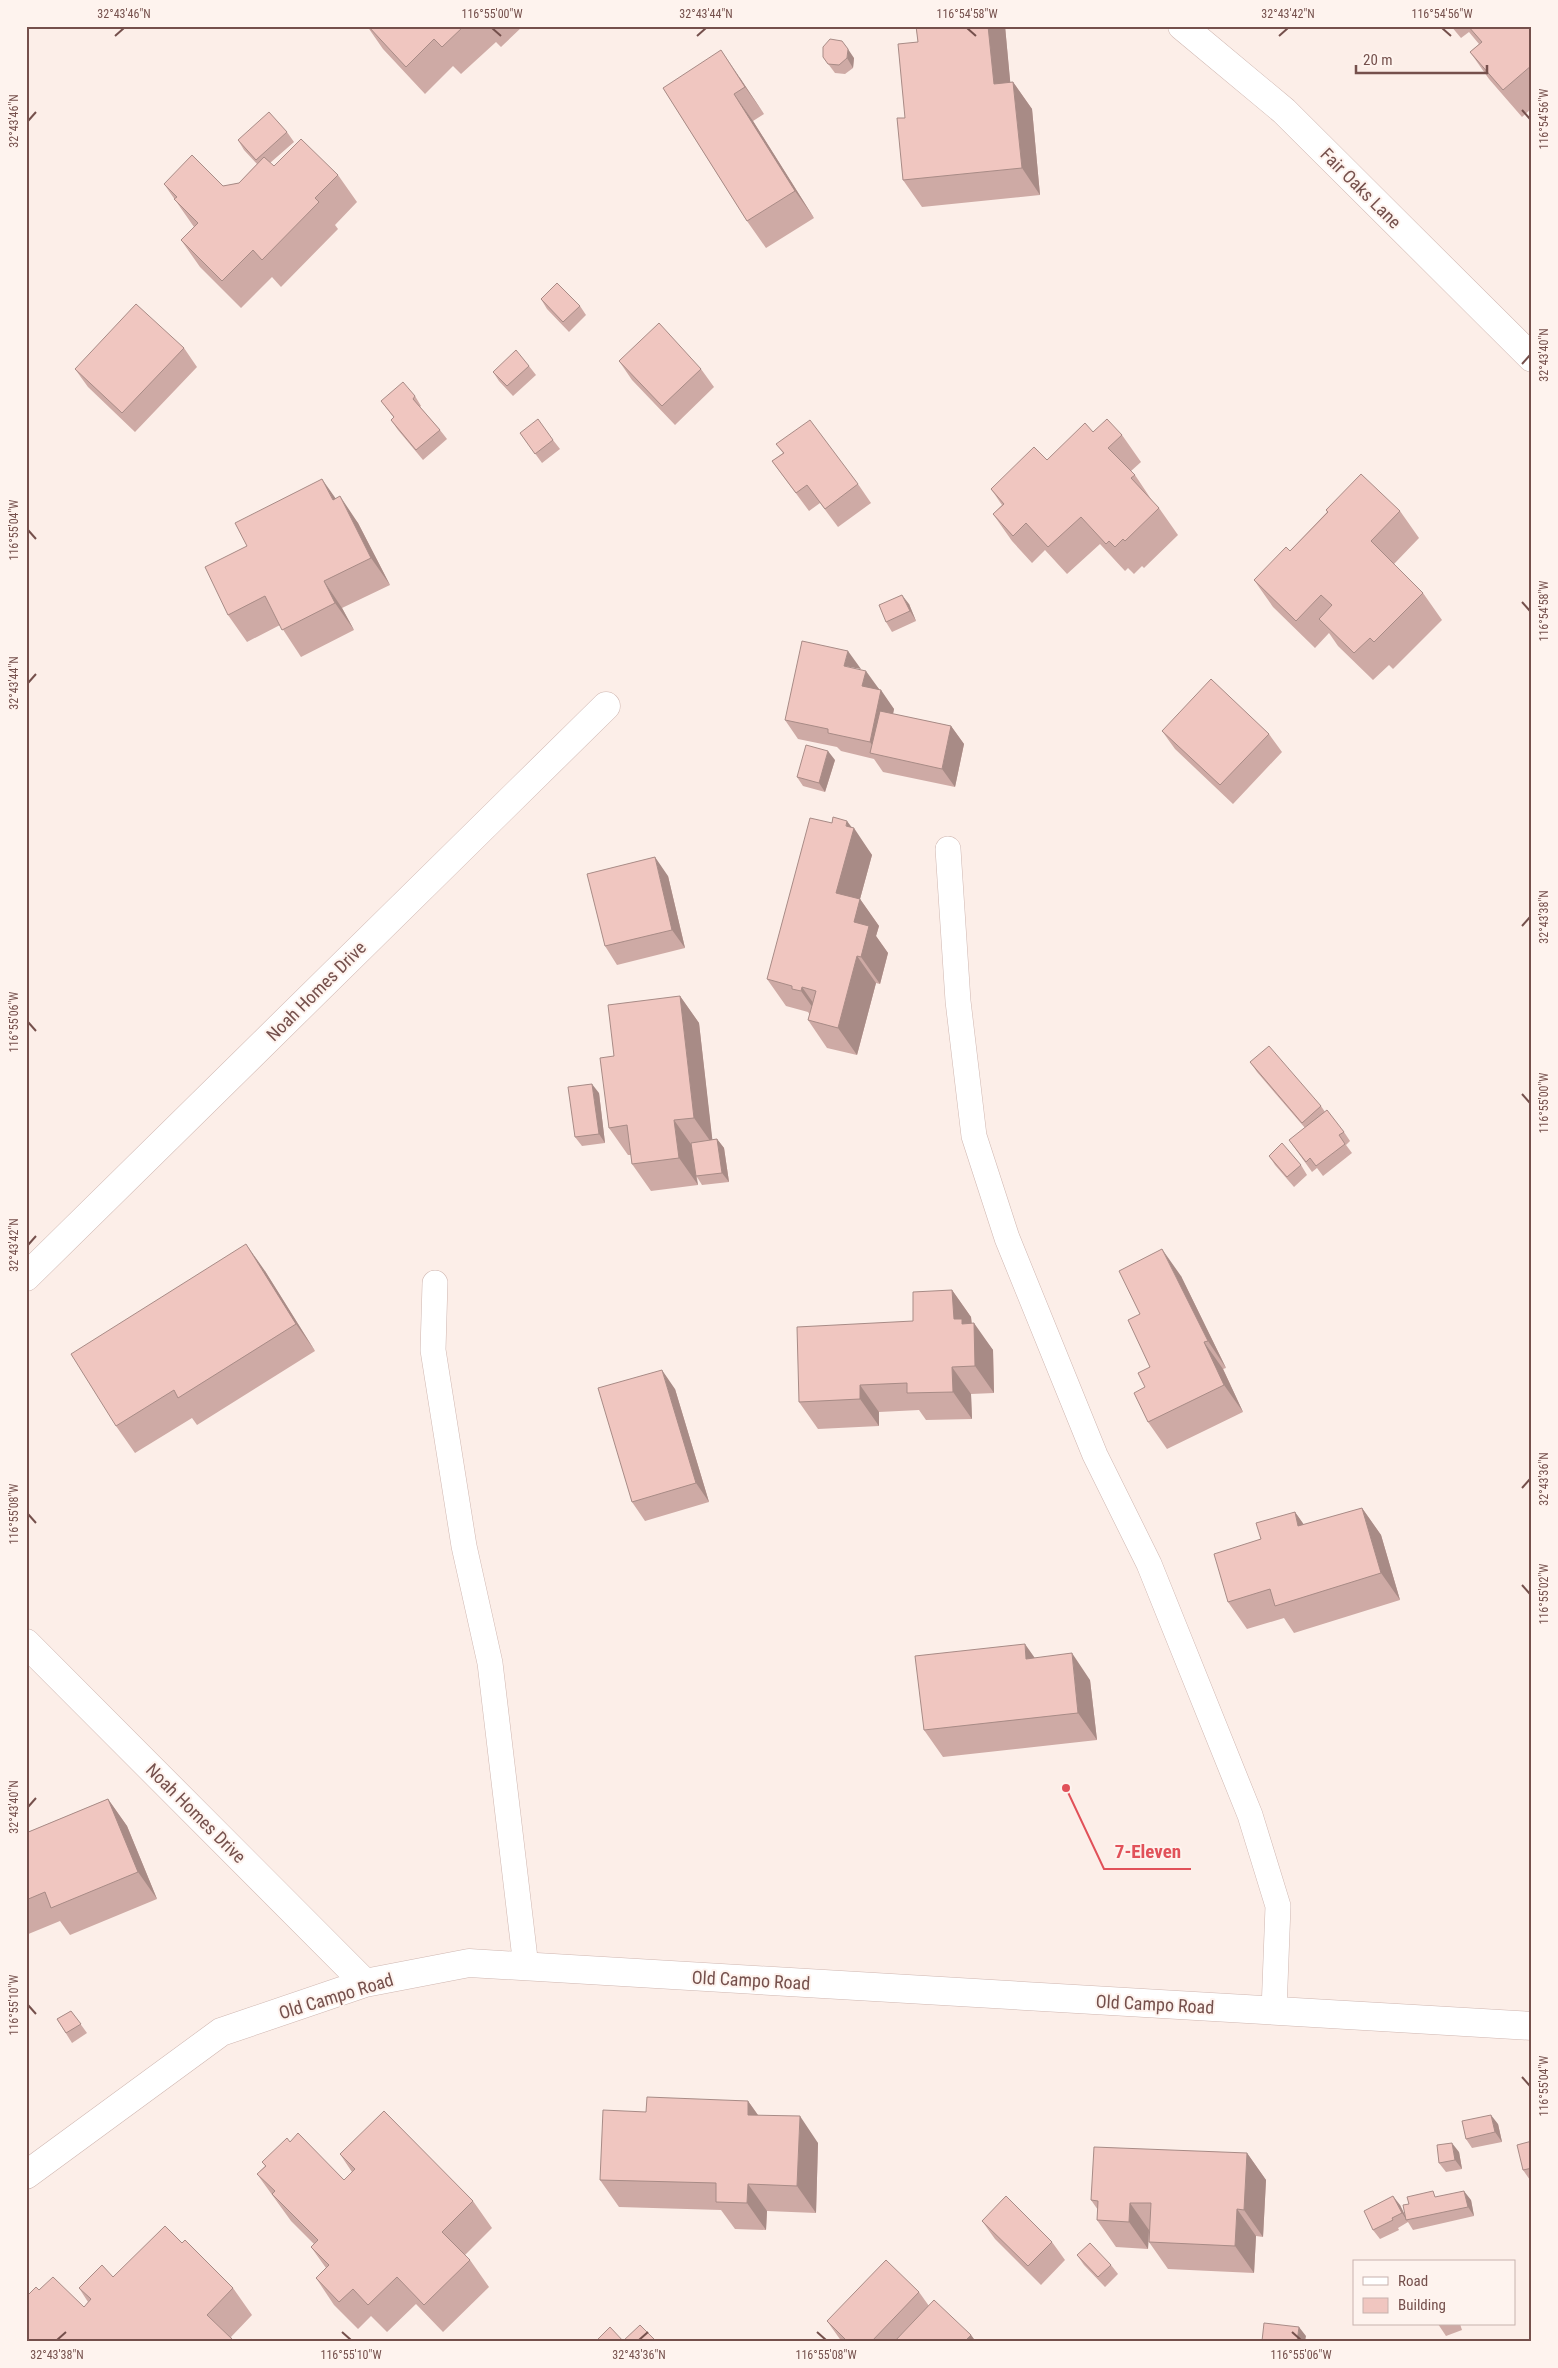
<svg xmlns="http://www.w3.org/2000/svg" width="1558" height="2368" viewBox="0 0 1558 2368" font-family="'Roboto Condensed',sans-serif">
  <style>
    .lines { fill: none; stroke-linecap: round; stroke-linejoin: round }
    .service-casing { stroke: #cfb6b0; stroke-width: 26 }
    .minor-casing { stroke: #cfb6b0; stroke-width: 29 }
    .service { stroke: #fff; stroke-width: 25 }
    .minor { stroke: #fff; stroke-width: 28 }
    .wall { fill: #ceaaa5 }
    .shaded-wall { fill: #a88b86 }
    .building { fill: #f0c6c0; stroke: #a88b86 }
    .ticks { fill: none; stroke: #75504c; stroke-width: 2 }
    .labels { text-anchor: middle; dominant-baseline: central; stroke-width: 4; stroke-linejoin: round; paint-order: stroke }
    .street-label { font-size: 18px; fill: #75504c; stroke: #fef3ee }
    .leader { fill: none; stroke: #e15159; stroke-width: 2 }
    .callout-dot { fill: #e15159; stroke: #fef3ee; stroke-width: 2 }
    .callout-label { font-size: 19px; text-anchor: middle; font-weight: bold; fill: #e15159; stroke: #fef3ee; stroke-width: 4; stroke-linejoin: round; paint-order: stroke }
    .neatline { fill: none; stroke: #75504c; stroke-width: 2 }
    .ticks-label { font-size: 12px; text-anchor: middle; fill: #75504c }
  </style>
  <rect width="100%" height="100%" fill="#fceee8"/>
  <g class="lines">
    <!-- service casing -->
    <g class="service-casing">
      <path id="service" d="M948,849L958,1001L974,1136L1007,1238L1095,1455L1149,1564L1250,1815L1278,1906L1274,2011
        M435,1283L433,1350L464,1546L490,1663L526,1967"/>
    </g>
    <!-- minor casing -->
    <g class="minor-casing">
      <path id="minor" d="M1182,26L1284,111L1532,358
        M26,1277L606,706
        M26,1643L365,1983
        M26,2175L221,2032L365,1983L469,1963L1532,2026"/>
    </g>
    <!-- service -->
    <use href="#service" class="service"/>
    <!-- minor -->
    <use href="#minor" class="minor"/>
  </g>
  <!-- wall -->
  <path class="wall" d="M367,26H523L501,47L496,42L461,74L453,66L425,94L383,49Z
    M916,26H1005L1010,82H1013L1032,109L1040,195L922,207L903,180L918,42Z
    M1451,26H1532V108L1522,117L1489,79L1470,52L1479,44L1469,32L1461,38Z
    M823,57L854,58L853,68L845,74L835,73Z
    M740,78L764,114L753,121L814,218L766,248L747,221L663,88Z
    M287,132L294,142L270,163L274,166L338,175L357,202L335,225L338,229L281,287L272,277L241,308L200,267L181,240L194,227L164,184L223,186L239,183L257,164L244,150L238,140Z
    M541,299L580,306L586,315L569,332L547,309Z
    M184,348L197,367L135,432L88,387L75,369Z
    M619,361L701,369L714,387L675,425L632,380Z
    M529,366L536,375L513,396L499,381L493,372Z
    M415,396L421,406L420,407L440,430L447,439L423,460L398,430L391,420L394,418L381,401Z
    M1093,432L1122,435L1141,462L1131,471L1135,475L1153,502L1159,508L1178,535L1144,568L1142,566L1134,574L1128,568L1125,571L1100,544L1067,574L1045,550L1032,563L1012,541L993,514L1002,505L991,489L1047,460Z
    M520,433L553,440L560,449L542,463Z
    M776,444L858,484L871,503L838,527L820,503L809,511L772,461L783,453Z
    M336,498L358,523L390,585L342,608L354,630L301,657L280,625L247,642L228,615L247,546Z
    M1326,510L1400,511L1419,538L1394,564L1423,593L1442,620L1393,669L1389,665L1373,680L1338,646L1329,633L1315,648L1273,607L1254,580L1290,551L1327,512Z
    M909,604L916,621L892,632L886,622Z
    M861,670L879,689L894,709L893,714L951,726L964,744L955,787L883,772L874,759L841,751L837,747L798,739L785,720Z
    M1162,731L1269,734L1282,752L1233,804L1175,749Z
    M835,760L825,792L803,786L797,777Z
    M852,828L872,855L860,899L879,926L876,936L888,953L880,984L876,983L857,1055L827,1048L808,1020L810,1015L808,1012L786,1006L767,979Z
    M668,876L685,948L617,965L605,946Z
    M680,996L699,1023L712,1140L717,1139L724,1148L729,1182L702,1185L697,1177L698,1185L651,1191L632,1164L631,1155H628L609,1128L614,1056Z
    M1250,1062L1321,1106L1325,1112L1344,1132L1350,1141L1346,1145L1352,1153L1323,1176L1317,1168L1312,1172L1289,1140L1305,1128L1257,1072Z
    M599,1093L605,1143L582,1146L575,1137Z
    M1269,1156L1301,1165L1307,1175L1294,1187L1275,1165Z
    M265,1271L315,1351L197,1425L192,1418L135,1453L116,1426Z
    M1181,1276L1226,1368L1223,1369L1243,1412L1167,1449L1148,1422L1145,1387L1150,1367L1140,1314Z
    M952,1290L971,1317L972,1323L993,1350L994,1393L971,1394L972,1419L926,1420L919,1410L879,1412V1426L818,1429L799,1402L913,1321Z
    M675,1389L709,1502L645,1521L632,1502Z
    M1362,1508L1381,1535L1400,1600L1294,1633L1284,1618L1247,1629L1228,1602L1261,1539L1295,1512L1304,1525Z
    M1090,1680L1097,1740L943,1757L924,1730Z
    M108,1799L127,1826L157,1899L70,1935L60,1921L26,1935V1833Z
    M71,2011L87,2033L72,2043L57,2019Z
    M748,2101L758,2115L818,2143L816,2213L767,2211L766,2230L735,2229L721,2210L619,2207L600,2180L646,2112Z
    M1498,2124L1502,2142L1472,2148L1466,2139Z
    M1532,2141V2179L1530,2180L1523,2170Z
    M290,2142L344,2180L352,2172L340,2154L473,2201L492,2228L465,2255L470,2260L489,2287L443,2332L416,2304L387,2332L371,2316L358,2329L334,2305L316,2278L326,2268L311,2247L314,2244L291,2221L257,2174L265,2166L262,2162Z
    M1459,2152L1462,2169L1446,2172L1439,2163Z
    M1247,2153L1266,2180L1263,2237L1256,2236L1254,2273L1168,2269L1149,2242L1150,2230H1149L1148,2249L1116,2247L1097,2220L1098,2210L1091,2200Z
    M1437,2197L1471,2200L1474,2216L1413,2230L1408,2222L1398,2228L1399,2230L1380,2239L1373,2230L1400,2205L1406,2217L1409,2204Z
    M982,2221L1052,2242L1065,2260L1041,2285L995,2239Z
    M182,2243L233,2288L252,2315L231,2337L234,2342H26V2297L39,2290L84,2307L88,2302L79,2288L113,2277Z
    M1077,2255L1111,2265L1118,2274L1105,2287L1084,2265Z
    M919,2292L929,2306L971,2335L976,2342H842L827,2321Z
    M1438,2324H1460L1462,2330L1446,2336Z"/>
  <!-- shaded-wall -->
  <path class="shaded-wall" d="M988,26H1005L1013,111L994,84Z
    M848,49L854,58L853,68L847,58Z
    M721,50L740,78L764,114L745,87Z
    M1013,82L1032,109L1040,195L1022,168Z
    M734,94L753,121L814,218L795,191Z
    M322,479L341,506L333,500Z
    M340,496L358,523L390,585L371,558Z
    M324,581L342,608L354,630L335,603Z
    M902,595L909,604L916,621L910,611Z
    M848,651L861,669L844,666Z
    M866,671L879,689L875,705L862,686Z
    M881,690L894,709L884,756L879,755L870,742Z
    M951,726L964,744L955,787L942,769Z
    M828,751L835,760L825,792L819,783Z
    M847,821L853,829L854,828L872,855L860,899L879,926L876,936L888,953L880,984L861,957L854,922L836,893Z
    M655,857L668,876L685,948L672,930Z
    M857,956L876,983L857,1055L838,1028Z
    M802,987L821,1014L820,1018L801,991Z
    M680,996L699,1023L713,1145L694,1118Z
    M592,1084L599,1093L605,1143L599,1134Z
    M674,1120L693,1147L696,1176L698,1185L679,1158Z
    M717,1139L724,1148L729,1182L722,1173Z
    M246,1244L265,1271L315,1351L296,1324Z
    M1162,1249L1181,1276L1226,1368L1208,1341Z
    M952,1290L971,1317L972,1334L974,1323L993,1350L994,1393L975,1366L954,1319Z
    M1204,1342L1223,1369L1243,1412L1224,1385Z
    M952,1367L971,1394L972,1419L953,1392Z
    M662,1370L675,1389L709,1502L696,1483Z
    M860,1385L879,1412V1426L860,1399Z
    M1362,1508L1381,1535L1400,1600L1381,1573Z
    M1295,1512L1314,1539L1298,1526Z
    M1025,1644L1044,1671L1026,1659Z
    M1072,1653L1090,1680L1097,1740L1078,1713Z
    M108,1799L127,1826L157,1899L138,1872Z
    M748,2101L767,2128L748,2115Z
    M1491,2115L1498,2124L1502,2142L1495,2132Z
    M800,2116L818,2143L816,2213L797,2186Z
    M1452,2143L1459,2152L1462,2169L1455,2160Z
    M1247,2153L1266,2180L1263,2237L1244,2210Z
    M748,2184L767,2211L766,2230L747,2203Z
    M1464,2191L1471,2200L1474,2216L1468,2207Z
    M1393,2196L1400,2205L1408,2222L1402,2213Z
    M1130,2203L1149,2230L1148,2249L1129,2222Z
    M1237,2209L1256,2236L1254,2273L1235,2246Z
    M1299,2327L1306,2336L1305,2342H1297Z
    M971,2335L976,2342H964Z"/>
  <!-- building -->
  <path class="building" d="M368,26H464L442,47L434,39L406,67Z
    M916,26H988L994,84L1013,82L1022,168L903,180L897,118H905L898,44L918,42Z
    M1468,26H1532V65L1503,90L1470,52L1482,42Z
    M830,39L842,41L848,49L847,58L839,65L828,64L823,57V47Z
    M721,50L745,87L734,94L795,191L747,221L663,88Z
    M269,112L287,132L256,160L238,140Z
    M301,139L338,175L315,198L319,202L262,260L253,250L222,281L181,240L198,223L174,199L177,197L164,184L192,155L223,186L239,183L264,157L274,166Z
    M557,283L580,306L563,322L541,299Z
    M136,304L184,348L122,413L75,369Z
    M659,323L701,369L662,406L619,361Z
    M516,350L529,366L507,386L493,372Z
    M403,382L415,396L413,399L440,430L416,450L391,420L394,417L381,401Z
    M538,419L553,440L535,454L520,433Z
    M1107,419L1122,435L1108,448L1135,475L1131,478L1159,508L1125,541L1123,539L1115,547L1109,541L1106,544L1081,517L1048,547L1026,523L1013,536L993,514L1004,504L991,489L1034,447L1047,460L1085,423L1093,432Z
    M810,420L858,484L825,509L807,485L796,493L772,461L784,453L776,444Z
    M1361,474L1400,511L1371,541L1423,593L1374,642L1370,638L1354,653L1319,619L1332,605L1321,595L1296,621L1254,580L1286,547L1290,551L1328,512L1326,510Z
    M322,479L333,500L340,496L371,558L324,581L335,603L282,630L265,596L228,615L205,567L247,546L235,523Z
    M902,595L910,611L886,622L879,605Z
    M802,641L848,651L844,666L866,671L862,686L881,690L870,742L828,733V729L785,720Z
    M1211,679L1269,734L1220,785L1162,731Z
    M880,711L951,726L942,769L870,753Z
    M806,745L828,751L819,783L797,777Z
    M833,817L847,821L846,826L854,828L836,893L860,899L854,922L869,926L861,957L857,956L838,1028L808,1020L816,991L802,987L801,991L792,989V986L767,979L810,818L832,823Z
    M655,857L672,930L605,946L587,874Z
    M680,996L694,1118L674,1120L679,1158L632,1164L627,1125L609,1128L600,1058L614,1056L608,1005Z
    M1269,1046L1321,1106L1302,1123L1250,1062Z
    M592,1084L599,1134L575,1137L568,1087Z
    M1327,1110L1344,1132L1339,1135L1345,1144L1316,1166L1310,1158L1306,1162L1289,1140Z
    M717,1139L722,1173L696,1176L691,1143Z
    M1282,1143L1301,1165L1287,1177L1269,1156Z
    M246,1244L296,1324L178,1398L174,1390L116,1426L71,1354Z
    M1162,1249L1208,1341L1204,1342L1224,1385L1148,1422L1134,1393L1145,1387L1138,1373L1150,1367L1128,1320L1140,1314L1119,1271Z
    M952,1290L954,1319H962V1324L974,1323L975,1366L952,1367L953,1392L907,1393V1383L860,1385V1399L799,1402L797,1327L913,1321V1292Z
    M662,1370L696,1483L632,1502L598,1388Z
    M1362,1508L1381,1573L1275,1606L1270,1589L1228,1602L1214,1554L1261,1539L1256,1523L1295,1512L1298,1526Z
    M1025,1644L1026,1659L1072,1653L1078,1713L924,1730L915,1656Z
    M108,1799L138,1872L51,1908L45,1892L26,1900V1833Z
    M71,2011L81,2024L66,2033L57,2019Z
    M647,2097L748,2101V2115L800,2116L797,2186L748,2184L747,2203L716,2202V2183L600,2180L603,2110L646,2112Z
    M384,2111L473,2201L442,2232L470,2260L424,2305L397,2277L368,2305L353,2289L339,2302L316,2278L329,2265L311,2247L318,2240L272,2194L275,2191L257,2174L266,2166L262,2162L287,2138L290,2142L298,2133L344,2180L355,2169L340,2154Z
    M1491,2115L1495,2132L1466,2139L1462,2121Z
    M1532,2141V2168L1523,2170L1517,2145Z
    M1452,2143L1455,2160L1439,2163L1437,2145Z
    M1094,2147L1247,2153L1244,2210L1237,2209L1235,2246L1149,2242L1151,2203H1130L1129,2222L1097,2220L1098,2201L1091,2200Z
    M1433,2191L1435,2197L1464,2191L1468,2207L1406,2220L1403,2205L1409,2204L1407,2197Z
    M1006,2196L1052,2242L1028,2266L982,2221Z
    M1393,2196L1402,2213L1392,2218L1393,2220L1373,2230L1364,2211Z
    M165,2226L182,2243L185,2240L233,2288L207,2315L233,2340L231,2342H27L26,2341V2297L36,2287L39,2290L53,2277L84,2307L91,2299L79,2288L102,2265L113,2277Z
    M1090,2243L1111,2265L1098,2277L1077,2255Z
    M886,2260L919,2292L871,2342H848L827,2321Z
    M934,2300L971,2335L964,2342H894Z
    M1264,2323L1299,2327L1297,2342L1262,2341Z
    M640,2325L657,2342H624L623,2341Z
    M610,2327L624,2342H595Z"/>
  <!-- ticks -->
  <path class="ticks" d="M492,28L501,36M967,28L976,36M1442,28L1451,36M115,36L124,28M697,36L706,28M1279,36L1288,28M1522,110L1530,119M28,121L36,112M1522,364L1530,355M28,530L36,539M1522,602L1530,611M28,683L36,674M1522,926L1530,917M28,1022L36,1031M1522,1094L1530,1103M28,1245L36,1236M1522,1488L1530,1479M28,1514L36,1523M1522,1585L1530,1594M28,1807L36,1798M28,2005L36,2014M1522,2077L1530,2086M342,2332L351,2340M817,2332L826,2340M1292,2332L1301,2340M57,2340L66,2332M639,2340L648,2332"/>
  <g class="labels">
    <!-- street labels -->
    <g class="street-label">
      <text transform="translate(1361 188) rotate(45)">Fair Oaks Lane</text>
      <text transform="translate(316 991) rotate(-45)">Noah Homes Drive</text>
      <text transform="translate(196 1813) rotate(45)">Noah Homes Drive</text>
      <text transform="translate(751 1980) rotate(3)">Old Campo Road</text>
      <text transform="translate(336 1996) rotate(-17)">Old Campo Road</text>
      <text transform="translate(1155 2004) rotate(3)">Old Campo Road</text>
    </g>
  </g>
  <!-- callouts -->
  <path class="leader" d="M1066 1788L1104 1869H1191"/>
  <circle class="callout-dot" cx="1066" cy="1788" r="5"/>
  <g class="callout-label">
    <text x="1148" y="1858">7-Eleven</text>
  </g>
  <!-- border -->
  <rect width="1558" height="2368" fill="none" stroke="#fef3ee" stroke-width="55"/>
  <!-- legend -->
  <rect x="1353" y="2260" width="162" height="65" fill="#fef3ee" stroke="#c7b2ad"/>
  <rect x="1363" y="2277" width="25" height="8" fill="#ffffff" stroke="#c7b2ad"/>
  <text x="1398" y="2286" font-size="15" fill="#75504c">Road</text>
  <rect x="1363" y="2298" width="25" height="15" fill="#f0c6c0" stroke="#c7b2ad"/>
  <text x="1398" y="2310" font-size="15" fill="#75504c">Building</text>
  <!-- scale -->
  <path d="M1356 65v8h131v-8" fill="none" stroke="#75504c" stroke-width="2.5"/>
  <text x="1363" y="65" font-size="15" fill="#75504c" stroke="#fef3ee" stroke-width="4" paint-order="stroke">20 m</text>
  <rect x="28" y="28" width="1502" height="2312" class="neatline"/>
  <g class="ticks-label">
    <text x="124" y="18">32°43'46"N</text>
    <text x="492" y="18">116°55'00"W</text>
    <text x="706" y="18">32°43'44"N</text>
    <text x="967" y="18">116°54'58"W</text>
    <text x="1288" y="18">32°43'42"N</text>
    <text x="1442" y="18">116°54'56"W</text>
    <text transform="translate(1544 119) rotate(-90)" y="4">116°54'56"W</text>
    <text transform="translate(14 121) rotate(-90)" y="4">32°43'46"N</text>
    <text transform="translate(1544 355) rotate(-90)" y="4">32°43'40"N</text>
    <text transform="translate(14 530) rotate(-90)" y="4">116°55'04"W</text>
    <text transform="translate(1544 611) rotate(-90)" y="4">116°54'58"W</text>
    <text transform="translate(14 683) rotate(-90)" y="4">32°43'44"N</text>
    <text transform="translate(1544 917) rotate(-90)" y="4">32°43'38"N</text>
    <text transform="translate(14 1022) rotate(-90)" y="4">116°55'06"W</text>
    <text transform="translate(1544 1103) rotate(-90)" y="4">116°55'00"W</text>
    <text transform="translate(14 1245) rotate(-90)" y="4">32°43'42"N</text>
    <text transform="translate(1544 1479) rotate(-90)" y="4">32°43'36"N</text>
    <text transform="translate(14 1514) rotate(-90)" y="4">116°55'08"W</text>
    <text transform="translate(1544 1594) rotate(-90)" y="4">116°55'02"W</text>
    <text transform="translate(14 1807) rotate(-90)" y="4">32°43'40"N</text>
    <text transform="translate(14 2005) rotate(-90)" y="4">116°55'10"W</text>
    <text transform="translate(1544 2086) rotate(-90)" y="4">116°55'04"W</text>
    <text x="57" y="2359">32°43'38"N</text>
    <text x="351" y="2359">116°55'10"W</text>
    <text x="639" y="2359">32°43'36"N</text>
    <text x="826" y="2359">116°55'08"W</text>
    <text x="1301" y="2359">116°55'06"W</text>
  </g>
</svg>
